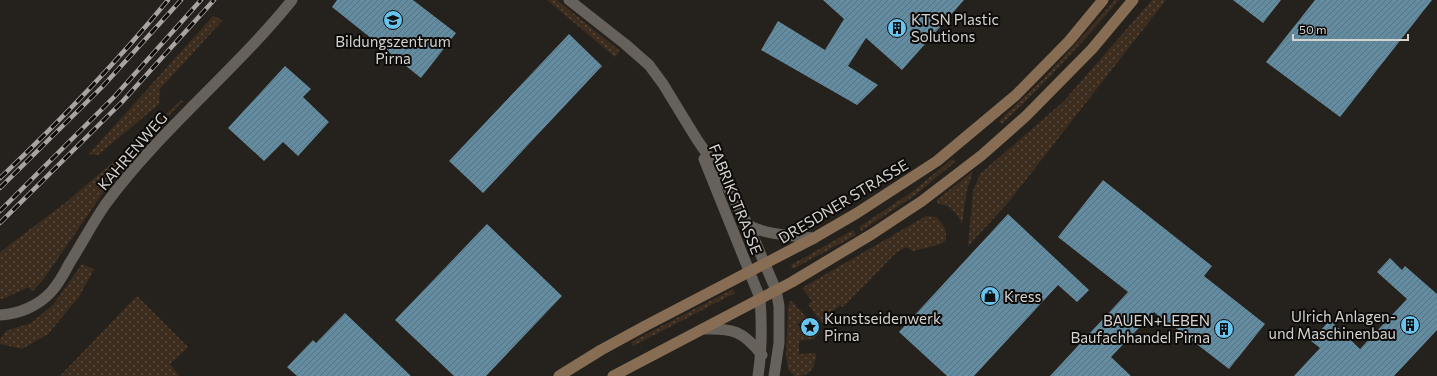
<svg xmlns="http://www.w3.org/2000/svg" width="1437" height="376" viewBox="0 0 1437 376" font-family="Commissioner,sans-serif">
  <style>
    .grass { fill: url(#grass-dots) }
    .building { fill: url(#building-hatch) }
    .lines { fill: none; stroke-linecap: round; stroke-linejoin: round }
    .minor { stroke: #66615b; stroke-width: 11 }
    .tertiary { stroke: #66615b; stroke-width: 11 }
    .secondary { stroke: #866d53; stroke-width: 11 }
    .rail-casing { stroke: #a7a4a1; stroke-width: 4.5 }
    .rail { stroke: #0d0b09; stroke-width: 3; stroke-dasharray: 9; stroke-linecap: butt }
    .labels { text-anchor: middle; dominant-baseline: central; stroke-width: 4; stroke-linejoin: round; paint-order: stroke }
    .poi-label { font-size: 15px; fill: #d5d2cf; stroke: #0d0b09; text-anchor: start }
    .street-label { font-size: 15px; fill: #d5d2cf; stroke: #0d0b09 }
  </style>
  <defs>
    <pattern id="grass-dots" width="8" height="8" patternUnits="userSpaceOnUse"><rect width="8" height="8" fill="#3d2d1e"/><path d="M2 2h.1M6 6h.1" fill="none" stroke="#584b3e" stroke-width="1.8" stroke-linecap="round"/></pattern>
    <pattern id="building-hatch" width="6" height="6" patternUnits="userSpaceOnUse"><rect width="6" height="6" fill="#648ca0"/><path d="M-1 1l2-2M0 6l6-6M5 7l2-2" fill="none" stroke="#57717e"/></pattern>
  </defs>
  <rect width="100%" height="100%" fill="#25211c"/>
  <!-- grass -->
  <path class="grass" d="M547,0H557L620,51L615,57Z
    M1115,0H1119C1082,43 1043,85 1002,124L999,121L1048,74Z
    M1152,0H1166L1007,204L968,246L973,191L980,174L1063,102Z
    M213,16L223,20L160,89L159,104L98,155L89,154Z
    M181,100L183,101L135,150L107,187L43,280L32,292L29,287L5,298L0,299V252L65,203L118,158Z
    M952,159L955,162L914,196L861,231L859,227L912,192Z
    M973,171L967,190L962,224C958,214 950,204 938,204L937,200Z
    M926,216L936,217C944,225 947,229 946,240L941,244L913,251L906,247L897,252L843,307L840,305L831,313L835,317L827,324L822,323L808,304L812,301L802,288Z
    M853,230L856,235L793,269L791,265Z
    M82,264L94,269L79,297L48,334L22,349L0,344V340L6,331L31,323L53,305Z
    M733,289L735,293L633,346L631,342Z
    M137,296L188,347L170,364L179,375L178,376H60Z
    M791,300L806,317L797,325L808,336L817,329L820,332L814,339L799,341V354L816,353C815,369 811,376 794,376L788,369L786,356L788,307Z"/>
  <!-- building -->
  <path class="building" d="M337,0H413L456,33L421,78L332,7Z
    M823,0H964L902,70L866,38L848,66L878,85L857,105L761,50L778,21L825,50L844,19Z
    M1233,0H1281L1263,23Z
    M1315,0H1432L1340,117L1266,62Z
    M569,34L602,66L483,193L449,161Z
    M285,66L311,89L303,97L329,122L298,156L283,142L264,161L228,128Z
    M1103,180L1212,266L1204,276L1265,324L1229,369L1168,322L1167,323L1154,312L1111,357L1131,376H1050L1128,292L1058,237Z
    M1008,214L1089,290L1077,302L1058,285L974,376H947L899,332Z
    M487,224L562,296L486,376H454L395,320Z
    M1390,258L1402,270L1405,266L1437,294V330L1394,376H1294L1320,348L1311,341L1330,320L1360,349L1407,299L1377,272Z
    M345,313L411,376H297L287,367L313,340L316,343Z"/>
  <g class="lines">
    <!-- minor -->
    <path class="minor" d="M569,0L625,44L649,65L663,84L696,138L721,175L734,199L748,225L776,290L779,306V343L774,376
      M704,159L760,298C762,325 762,350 758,376
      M748,225C769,236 792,235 814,238
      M703,329C733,328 743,331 762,355"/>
    <!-- tertiary -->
    <path class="tertiary" d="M0,315C19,314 38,306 51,292C58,284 64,274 69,264C81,245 92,224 105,205C160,130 234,72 292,0"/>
    <!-- secondary -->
    <path class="secondary" d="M559,376L601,350L645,326L814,238L857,213L937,161L1016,95L1069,41L1103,0
      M613,376L792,282L872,234L922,201L982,155L1026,116L1092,49L1133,0"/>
    <!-- rail casing -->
    <g class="rail-casing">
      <path id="rail" d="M0,178C59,122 116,63 168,0
        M0,188L103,86L181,0
        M0,211L115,96L201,0
        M0,223L122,102L214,0"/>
    </g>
    <!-- rail -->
    <use href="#rail" class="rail"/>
  </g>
  <!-- icons -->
  <defs>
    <g id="university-disc" transform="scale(1)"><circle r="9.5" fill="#66c4ef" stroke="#0d0b09"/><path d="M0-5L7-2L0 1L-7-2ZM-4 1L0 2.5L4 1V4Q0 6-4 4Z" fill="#111"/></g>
    <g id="building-disc" transform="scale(1)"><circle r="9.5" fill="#66c4ef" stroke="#0d0b09"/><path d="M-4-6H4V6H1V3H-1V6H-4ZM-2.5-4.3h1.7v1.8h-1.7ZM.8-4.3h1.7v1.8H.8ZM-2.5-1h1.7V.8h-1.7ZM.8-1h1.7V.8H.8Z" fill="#111"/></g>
    <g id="shop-disc" transform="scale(1)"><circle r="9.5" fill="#66c4ef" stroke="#0d0b09"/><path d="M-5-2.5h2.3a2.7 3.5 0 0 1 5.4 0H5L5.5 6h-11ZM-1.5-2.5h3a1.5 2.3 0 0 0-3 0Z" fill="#111"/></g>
    <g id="sight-disc" transform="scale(1)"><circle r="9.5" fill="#66c4ef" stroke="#0d0b09"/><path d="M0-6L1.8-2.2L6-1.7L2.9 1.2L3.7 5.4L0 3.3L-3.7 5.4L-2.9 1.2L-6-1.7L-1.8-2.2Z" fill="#111"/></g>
  </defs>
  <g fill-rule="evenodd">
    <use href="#university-disc" x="393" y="20"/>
    <use href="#building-disc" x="897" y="28"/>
    <use href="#shop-disc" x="990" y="296"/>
    <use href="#building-disc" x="1410" y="325"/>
    <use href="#sight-disc" x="810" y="327"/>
    <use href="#building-disc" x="1224" y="329"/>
  </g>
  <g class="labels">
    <!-- poi labels -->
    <g class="poi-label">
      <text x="911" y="19">KTSN Plastic<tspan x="911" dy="17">Solutions</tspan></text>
      <text x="393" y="41" text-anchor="middle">Bildungszentrum<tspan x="393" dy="17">Pirna</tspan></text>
      <text x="1004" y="296">Kress</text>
      <text x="1396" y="316" text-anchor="end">Ulrich Anlagen-<tspan x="1396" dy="17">und Maschinenbau</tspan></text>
      <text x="824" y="318">Kunstseidenwerk<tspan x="824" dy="17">Pirna</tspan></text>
      <text x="1210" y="320" text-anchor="end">BAUEN+LEBEN<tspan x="1210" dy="17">Baufachhandel Pirna</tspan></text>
    </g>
    <!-- street labels -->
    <g class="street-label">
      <text transform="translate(132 151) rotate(-49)">KAHRENWEG</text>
      <text transform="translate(736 199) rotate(68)">FABRIKSTRASSE</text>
      <text transform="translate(843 201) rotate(-31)">DRESDNER STRASSE</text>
    </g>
  </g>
  <!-- scale -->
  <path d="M1293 34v6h115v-6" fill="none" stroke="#d5d2cf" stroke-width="2"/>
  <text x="1299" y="34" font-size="12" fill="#d5d2cf" stroke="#0d0b09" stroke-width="3" paint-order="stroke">50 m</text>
</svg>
